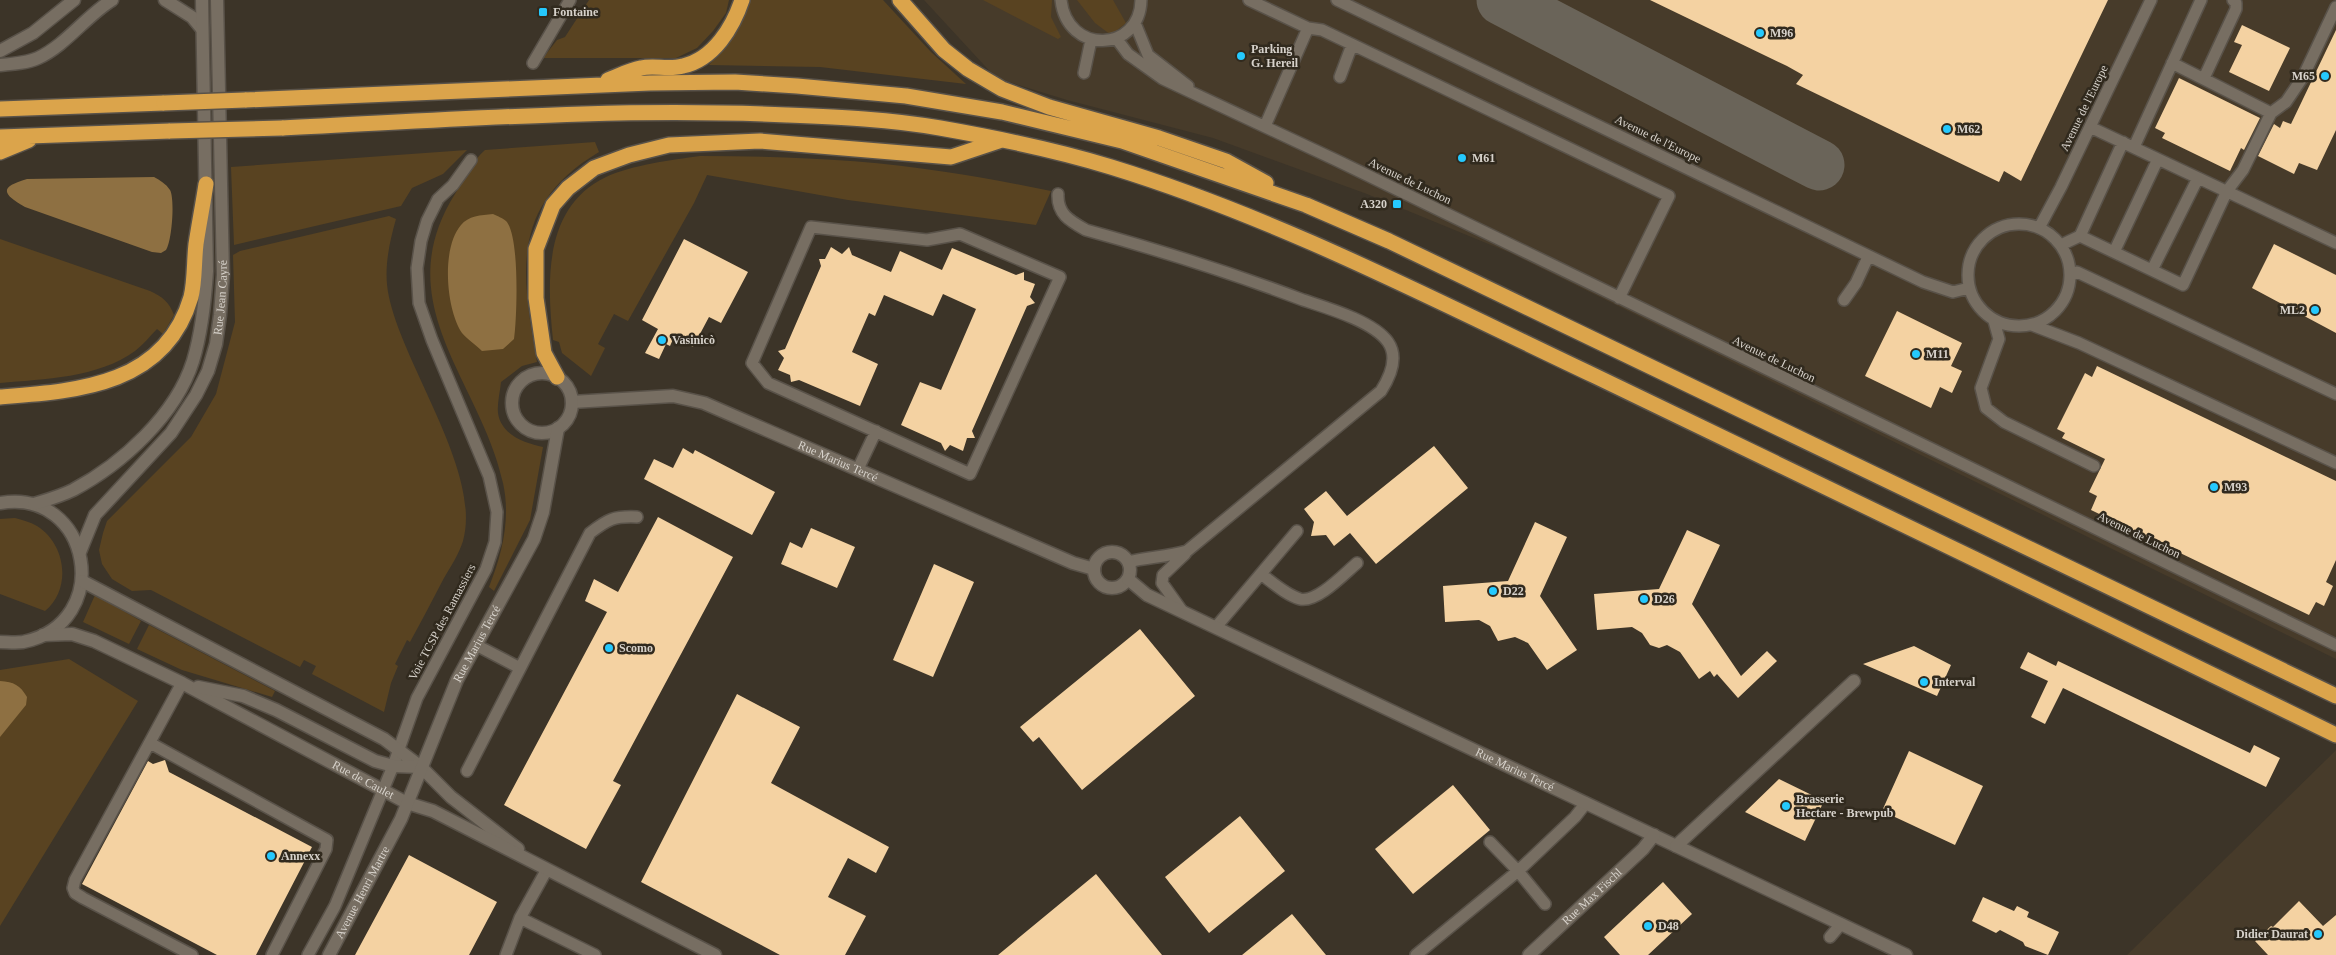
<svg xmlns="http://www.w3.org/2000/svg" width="2336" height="955" viewBox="0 0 2336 955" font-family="Georgia,serif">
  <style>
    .built { fill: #473b2a }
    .green { fill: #594321 }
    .water { fill: #8e7042 }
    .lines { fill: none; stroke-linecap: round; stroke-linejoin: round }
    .taxiway { stroke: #6a6459; stroke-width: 51 }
    .building { fill: #f4d2a2 }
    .lane-casing { stroke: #595249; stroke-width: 14 }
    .street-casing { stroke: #595249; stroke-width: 15 }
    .secondary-casing { stroke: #595249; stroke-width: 15 }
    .highway-casing { stroke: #595249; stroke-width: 18 }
    .lane { stroke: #776e62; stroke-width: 11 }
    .street { stroke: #776e62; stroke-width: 12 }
    .secondary { stroke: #776e62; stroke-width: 12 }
    .highway { stroke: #dba44b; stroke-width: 15 }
    .highway-bridge-casing { stroke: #595249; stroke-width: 18; stroke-linecap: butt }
    .highway-bridge { stroke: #dba44b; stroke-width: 15 }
    .poi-dot { fill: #25c9fe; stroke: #312a1e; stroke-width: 2 }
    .labels { text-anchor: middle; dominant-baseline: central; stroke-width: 5; stroke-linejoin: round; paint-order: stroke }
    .poi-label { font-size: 12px; font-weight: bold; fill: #d7d2cb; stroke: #312a1e; text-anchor: start }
    .street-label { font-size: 12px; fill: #d7d2cb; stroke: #312a1e }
  </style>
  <rect width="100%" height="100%" fill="#3c3428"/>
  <!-- built -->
  <path class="built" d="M924,0H2336V659L1508,252L1367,194L1213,138L1067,100L996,78Z
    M2336,750V955H2127L2327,759Z"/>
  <!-- green -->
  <path class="green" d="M589,0H729L726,13L713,31L697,48L676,58H543L557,40L565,37Z
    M750,0H883L931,52L966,84L820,67L709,65C727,45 743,26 750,0Z
    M983,0H1052L1051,17L1061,37L1058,39Z
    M1077,0H1113L1126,23L1111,35L1095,23Z
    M595,142L599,152C510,205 521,272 537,362L522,366L501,382C500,392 497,404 498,413C501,435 525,443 543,447L530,520L494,591L489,587C502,554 511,519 503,483C481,381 386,304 455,194C464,180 472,161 485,150Z
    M467,150L443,174L412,188L401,206L234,245L231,167Z
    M700,156C782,156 865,159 946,172C981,177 1016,184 1051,191L1036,225L848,200L707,175L694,203L628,321L614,314L598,344L605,348L591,376L562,353L559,342L553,340C547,282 543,207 606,177C632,165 671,160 700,156Z
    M389,216L396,219C389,244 383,271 389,297C404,367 482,473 463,541C459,554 451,566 444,578C433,599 422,620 410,642L407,640L395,664L398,666L391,683L384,712L312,674L316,666L304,660L300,667L151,590L132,591L112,579L102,564L99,550L103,533L107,521L191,437L216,394L235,322L233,255L240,251Z
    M0,239L150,291C163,297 169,302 174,315L163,334L157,329C150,336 143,345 135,351C98,378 44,379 0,383Z
    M15,518C22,520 30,522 37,526C66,544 72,589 45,611L0,594V519Z
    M95,595L141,621L129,644L83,622Z
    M149,625L275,691L272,697L182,670L137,649Z
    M69,659L138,701L0,926V670Z"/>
  <!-- water -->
  <path class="water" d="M154,177C160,180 166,184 170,190C175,199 172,241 166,250L161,253L152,252L25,207C1,193 0,187 27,179Z
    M493,214C497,216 503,218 506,221C520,235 517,319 514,339L503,349L482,351C476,345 467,339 462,333C446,309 441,248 461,225C468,216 481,215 493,214Z
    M0,681C14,682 20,685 27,697L26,705L0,737Z"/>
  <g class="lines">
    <!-- taxiway -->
    <path class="taxiway" d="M1502,0L1819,165"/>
  </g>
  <!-- building -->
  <path class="building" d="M1650,0H2108L2021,181L2004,171L1999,182L1796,84L1803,75L1787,66Z
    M2242,25L2290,48L2269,91L2229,72L2242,45L2234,42Z
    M2336,30V130L2317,170L2299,163L2294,174L2258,156L2274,124L2280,128L2283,121L2291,124Z
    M2179,78L2260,118L2244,150L2241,148L2230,171L2162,138L2165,133L2155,128Z
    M684,239L748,272L721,323L709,317L693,347L674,337L670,346L666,344L659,359L645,353L658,329L642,320Z
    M2274,244L2336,275V333L2252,288Z
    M831,247L842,254L849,247L852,255L891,272L900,251L942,270L952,248L1016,275L1024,272V280L1035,284L1030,297L1035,303L1027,306L972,431L975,438H967L963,451L950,445L945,451L941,443L901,425L920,382L941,390L976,309L943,294L933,316L884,295L875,316L869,313L852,352L878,364L860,406L799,380L791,382L790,375L778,370L784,358L778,351L785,349L821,266L819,259H825Z
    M1897,311L1962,343L1951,366L1962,371L1952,393L1940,387L1931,408L1865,376Z
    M2097,366L2336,481V560L2326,582L2333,586L2324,606L2316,602L2309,615L2091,510L2097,496L2089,492L2105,459L2062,438L2065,433L2057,429L2085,373L2092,377Z
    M1434,446L1468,488L1376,564L1350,533L1334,546L1326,535L1311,536L1314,522L1304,509L1326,491L1347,516Z
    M683,448L693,454L695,450L775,492L752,535L644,479L654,459L673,468Z
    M658,517L733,557L613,781L621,785L586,849L504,805L607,612L585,601L594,579L618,592Z
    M1535,522L1567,537L1540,596L1577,650L1547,670L1528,643L1515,637L1498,641L1490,626L1479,620L1445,622L1443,586L1508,581Z
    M811,528L855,547L837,588L781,564L790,542L802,548Z
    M1687,530L1720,545L1692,604L1741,676L1767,651L1777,661L1738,698L1717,674L1714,677L1710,671L1699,679L1680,652L1667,645L1659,648L1650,645L1642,633L1632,627L1597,630L1594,594L1659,589Z
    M934,564L974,582L933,677L893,660Z
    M1140,629L1195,696L1082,790L1039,737L1033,742L1020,727Z
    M1914,646L1951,665L1937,696L1863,664Z
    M2028,652L2056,666L2058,661L2250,753L2254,745L2280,758L2266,787L2063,688L2045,724L2031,717L2048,681L2020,668Z
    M737,694L800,727L771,783L889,847L876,873L848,858L828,897L866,916L845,955H780L641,882Z
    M1909,751L1983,786L1955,845L1882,811Z
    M165,760L169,772L312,847L256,955H217L82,884L148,761L153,764Z
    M1779,779L1824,801L1805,841L1745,812Z
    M1453,785L1490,830L1413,894L1375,849Z
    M1240,816L1285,871L1209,933L1165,877Z
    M409,855L497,902L469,955H355Z
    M1096,874L1162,955H998Z
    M1663,882L1692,914L1648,955H1620L1604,937Z
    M1983,897L2014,911L2017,906L2029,912L2027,917L2059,932L2048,955L2025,946L2023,942L2000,930L1996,933L1972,921Z
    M2299,901L2323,926L2336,915V955H2268L2255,941L2271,926L2273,927Z
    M1292,914L1326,955H1242Z"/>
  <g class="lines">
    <!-- lane casing -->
    <g class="lane-casing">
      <path id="lane" d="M1061,0C1067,55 1140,53 1141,0
        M1249,0L1308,28L1265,126
        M1337,0L1923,282L1953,292L1969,288
        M1135,23L1148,55L1188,86
        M1308,28L1322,30L1669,196L1619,298
        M1116,38L1128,54L1163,79L1338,161L2336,645
        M533,63L570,0
        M2172,63L2271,113
        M1084,73L1091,40
        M1340,77L1352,45
        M2204,78L2236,9V3L2233,0
        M2090,127L2336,243
        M2134,147L2201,0
        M1058,194C1057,214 1070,221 1086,230C1159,250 1232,273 1303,300C1327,308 1373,321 1388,342C1399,358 1390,377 1381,391L1187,551C1168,557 1148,557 1128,562
        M1968 275a51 51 0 1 1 102 0a51 51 0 1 1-102 0Z
        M811,227L927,240L960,234L1060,277L970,474L768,383L752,363Z
        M2039,228L2061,187L2151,0
        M2080,236L2123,142
        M2061,245L2080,236L2183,285L2227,191L2243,170L2271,113L2286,102L2303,77L2336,7
        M2114,252L2158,159
        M2152,270L2198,178
        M2071,276L2077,272L2336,394
        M1844,300L1856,283L1868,257
        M1994,321L1999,339L1981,388L1986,408L2004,422L2094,466
        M2032,325L2079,343L2336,463
        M858,469L876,431
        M1261,574C1272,582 1286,595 1300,599C1317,603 1344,574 1357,563
        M1182,611L1162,583L1163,575L1185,554
        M1216,627L1297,531
        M476,645L520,668
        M182,683L75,880L73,888L75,893L83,898L192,955
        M150,743L327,840L326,849L272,955
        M467,771L590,533C608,519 614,516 637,517
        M1490,842L1518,871L1545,904
        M520,918L595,955
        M1830,937L1841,924
        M308,955L335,906L393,766L417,698L486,569L495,542L497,512L489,476L432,340L419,303L417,268L421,241L427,221L438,199L453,185L471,160
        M506,955L520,918L546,871
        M1416,955L1518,871L1575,817L1586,803"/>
    </g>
    <!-- street casing -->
    <g class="street-casing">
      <g id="street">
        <path d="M165,0L192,17L202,29"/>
        <path d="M0,51L33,33L74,0"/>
        <path d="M0,65C13,64 27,63 38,58C66,45 86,16 112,0"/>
        <path id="s1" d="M572,402L673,396L704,403L1073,563L1094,569"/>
        <circle cx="1112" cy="570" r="18"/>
        <path id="s2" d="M1128,579L1147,595L1906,955"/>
        <path d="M421,767L451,797L518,849"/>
        <path d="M407,803L433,811L715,955"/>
        <path d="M1676,846L1854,681"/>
        <path id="s3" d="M1529,955L1643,849L1654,835"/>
      </g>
    </g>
    <!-- secondary casing -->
    <g class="secondary-casing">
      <g id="secondary">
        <circle cx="542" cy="403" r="30"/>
        <path d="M0,503C91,487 116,623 23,642C16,643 7,642 0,642"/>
        <path d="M34,504C47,500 61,496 73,490C122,464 176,415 193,361C202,331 205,302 207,271L202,0"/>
        <path id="s4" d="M80,552L95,515L171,433L196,395L208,371L216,344L220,315L223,275L217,0"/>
        <path d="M82,581L384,739L421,767"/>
        <path id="s5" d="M43,635L72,634L94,641L182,683L407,803"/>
        <path d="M198,687L243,696L276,710L375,761L393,766L421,767"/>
        <path id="s6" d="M329,955L401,819L457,680L534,539L543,512L558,428"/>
      </g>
    </g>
    <!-- highway casing -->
    <g class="highway-casing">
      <path id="highway" d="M900,0L944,50L968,69L1002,89L1049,107L1159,138L1226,161L1266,183
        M608,80C618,76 630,70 641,68C654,65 669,70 683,66C714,59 733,27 742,0
        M245,100L650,83L735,82L797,86L906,96L1002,112L1122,141L1306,205L1389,241L2336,696
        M0,109L164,103
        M282,128C450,120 619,107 787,115C838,117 890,119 940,128C997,138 1056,150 1111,167C1280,219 1436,301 1595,376C1843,494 2089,615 2336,735
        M0,137L170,131
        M0,152L29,140
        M557,377L544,353L536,298V249L553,205L568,188L594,168L629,155L669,145L760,141L951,157L999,141
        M0,397C77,391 165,386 191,297C195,281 194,261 196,244C199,224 203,204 206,184"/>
    </g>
    <!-- lane -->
    <use href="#lane" class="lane"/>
    <!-- street -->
    <use href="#street" class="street"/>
    <!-- secondary -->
    <use href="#secondary" class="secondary"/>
    <!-- highway -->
    <use href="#highway" class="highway"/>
    <!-- highway-bridge casing -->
    <g class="highway-bridge-casing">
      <path id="highway-bridge" d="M164,103L245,100
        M170,131L282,128"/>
    </g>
    <!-- highway-bridge -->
    <use href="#highway-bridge" class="highway-bridge"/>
  </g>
  <!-- markers -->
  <g class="poi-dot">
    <rect x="538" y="7" width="10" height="10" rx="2.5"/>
    <circle cx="1760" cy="33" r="5"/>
    <circle cx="1241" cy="56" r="5"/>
    <circle cx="2325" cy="76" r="5"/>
    <circle cx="1947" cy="129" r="5"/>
    <circle cx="1462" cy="158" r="5"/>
    <rect x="1392" y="199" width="10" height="10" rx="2.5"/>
    <circle cx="2315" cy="310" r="5"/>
    <circle cx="662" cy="340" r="5"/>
    <circle cx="1916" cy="354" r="5"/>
    <circle cx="2214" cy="487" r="5"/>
    <circle cx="1493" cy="591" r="5"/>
    <circle cx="1644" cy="599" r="5"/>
    <circle cx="609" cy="648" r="5"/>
    <circle cx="1924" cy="682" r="5"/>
    <circle cx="1786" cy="806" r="5"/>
    <circle cx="271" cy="856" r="5"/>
    <circle cx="1648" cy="926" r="5"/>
    <circle cx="2318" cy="934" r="5"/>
  </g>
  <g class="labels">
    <!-- poi labels -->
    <g class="poi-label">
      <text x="553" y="12">Fontaine</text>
      <text x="1770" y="33">M96</text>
      <text x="1251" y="49">Parking<tspan x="1251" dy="14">G. Hereil</tspan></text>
      <text x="2315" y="76" text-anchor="end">M65</text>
      <text x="1957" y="129">M62</text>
      <text x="1472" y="158">M61</text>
      <text x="1387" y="204" text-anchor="end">A320</text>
      <text x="2305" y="310" text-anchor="end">ML2</text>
      <text x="672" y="340">Vasinicò</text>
      <text x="1926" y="354">M11</text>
      <text x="2224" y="487">M93</text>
      <text x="1503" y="591">D22</text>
      <text x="1654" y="599">D26</text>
      <text x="619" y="648">Scomo</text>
      <text x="1934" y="682">Interval</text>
      <text x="1796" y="799">Brasserie<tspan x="1796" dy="14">Hectare - Brewpub</tspan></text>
      <text x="281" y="856">Annexx</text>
      <text x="1658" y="926">D48</text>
      <text x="2308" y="934" text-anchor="end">Didier Daurat</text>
    </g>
    <!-- street labels -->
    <g class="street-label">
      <text transform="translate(2084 108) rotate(-64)">Avenue de l'Europe</text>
      <text transform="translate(1658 139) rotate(26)">Avenue de l'Europe</text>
      <text transform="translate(1410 181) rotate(26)">Avenue de Luchon</text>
      <text stroke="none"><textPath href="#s4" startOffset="299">Rue Jean Cayré</textPath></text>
      <text transform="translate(1774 359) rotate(26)">Avenue de Luchon</text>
      <text stroke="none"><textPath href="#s1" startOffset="279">Rue Marius Tercé</textPath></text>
      <text transform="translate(2139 535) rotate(26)">Avenue de Luchon</text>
      <text transform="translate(442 622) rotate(-62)">Voie TCSP des Ramassiers</text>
      <text stroke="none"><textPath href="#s6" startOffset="345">Rue Marius Tercé</textPath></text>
      <text stroke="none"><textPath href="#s2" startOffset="432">Rue Marius Tercé</textPath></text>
      <text stroke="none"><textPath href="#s5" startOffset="355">Rue de Caulet</textPath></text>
      <text stroke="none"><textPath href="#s6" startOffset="71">Avenue Henri Martre</textPath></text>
      <text stroke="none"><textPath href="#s3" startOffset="86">Rue Max Fischl</textPath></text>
    </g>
  </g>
</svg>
